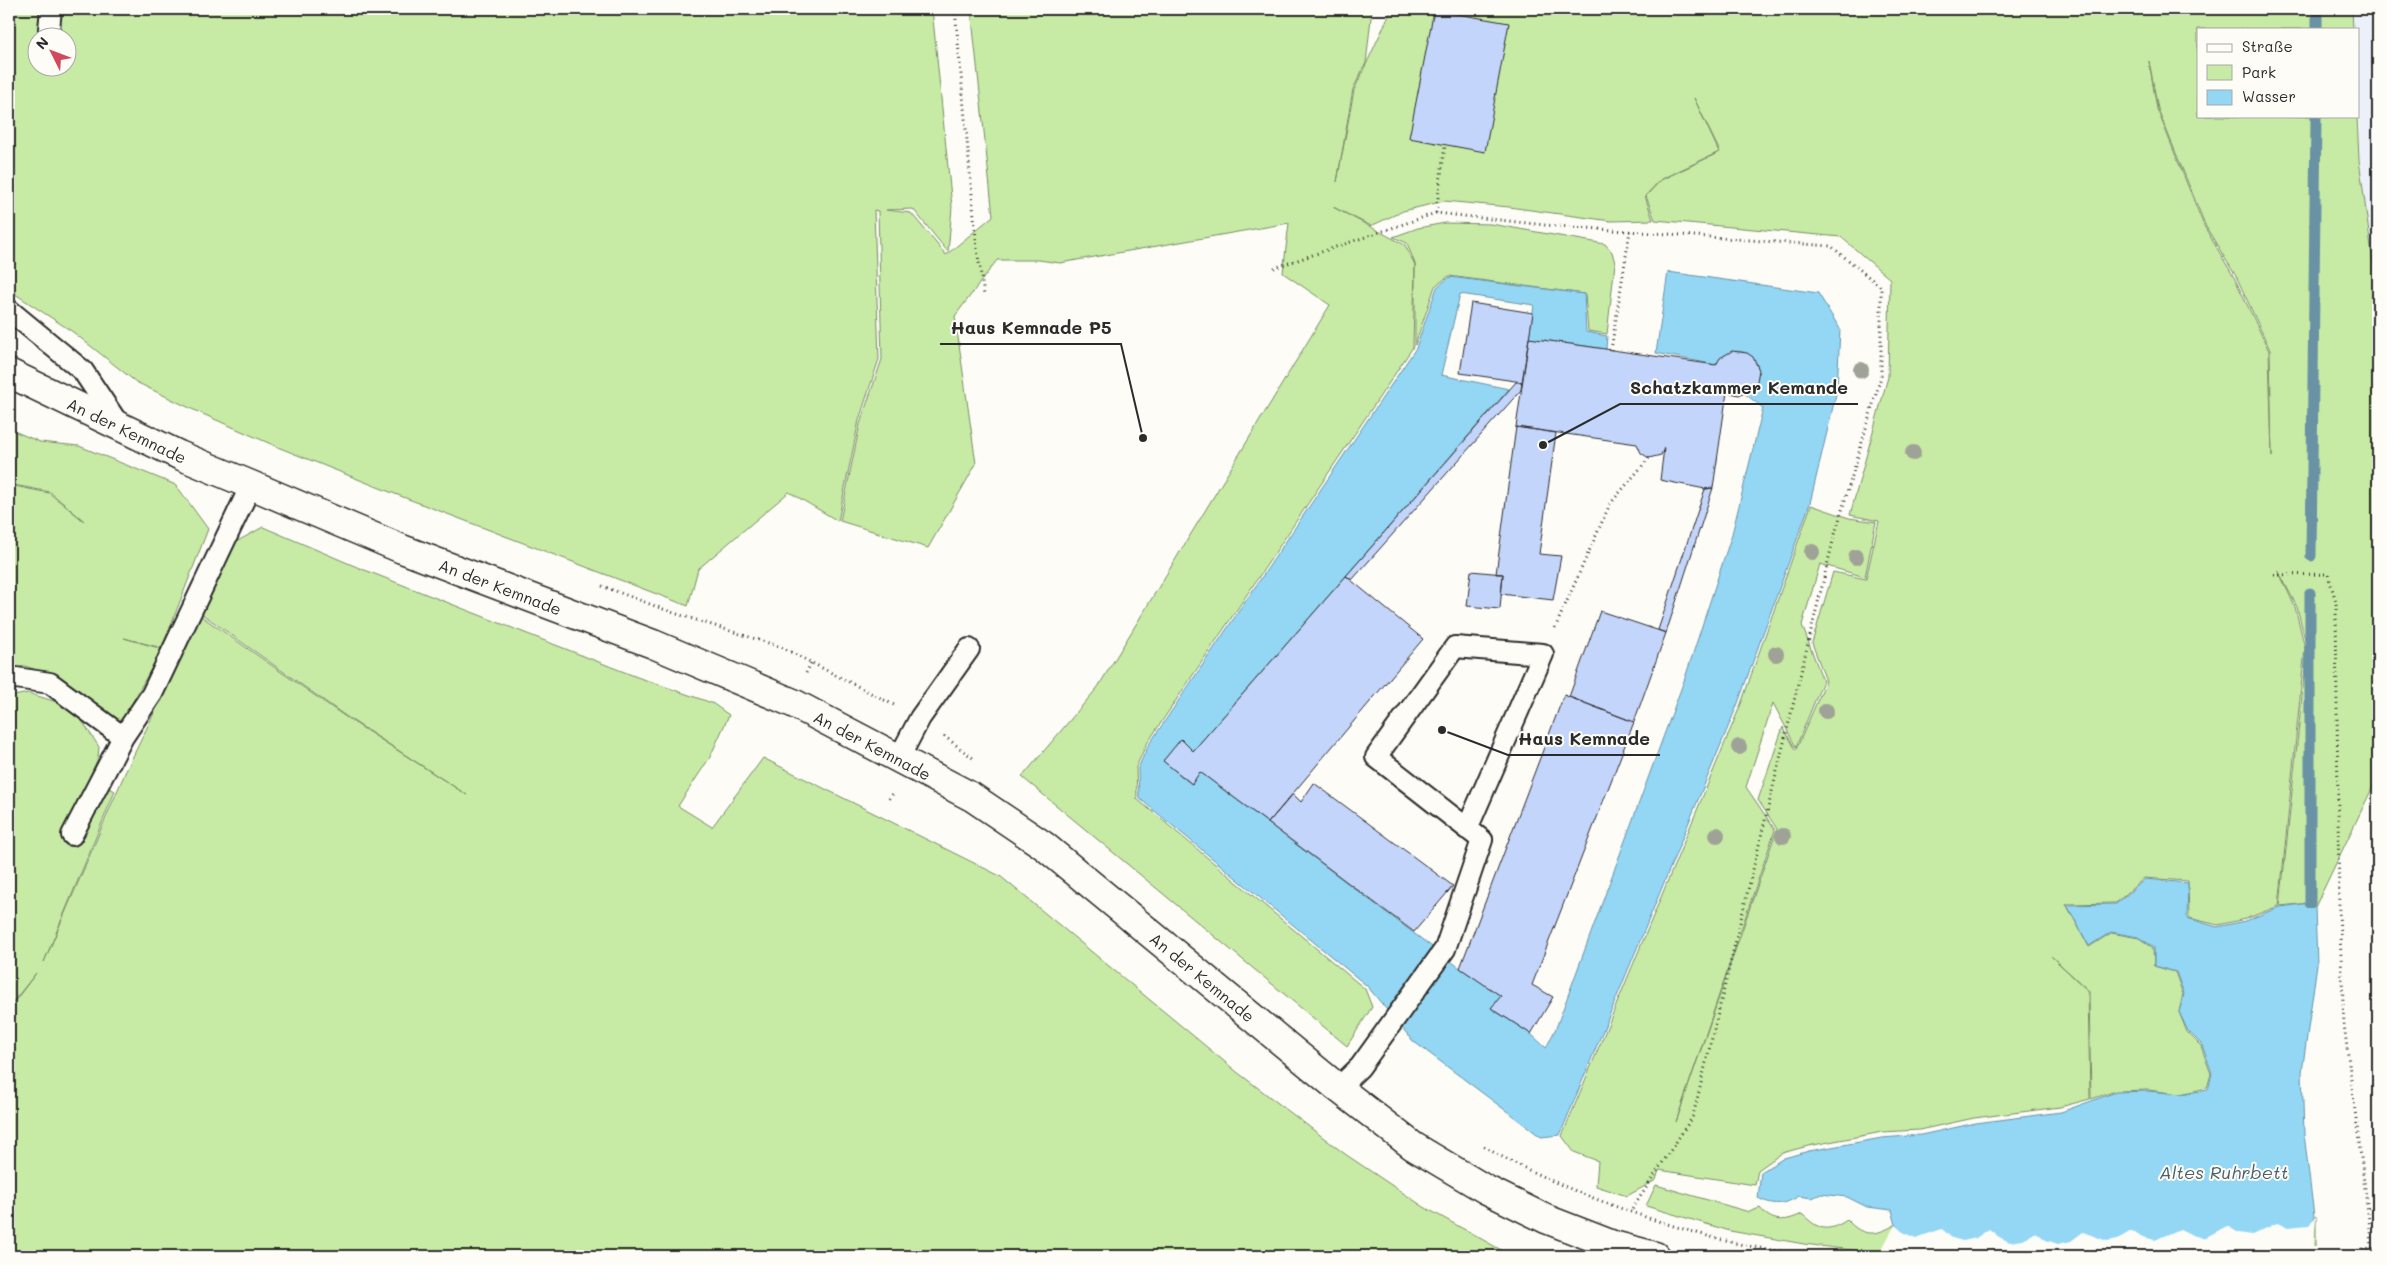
<svg xmlns="http://www.w3.org/2000/svg" width="2387" height="1265" viewBox="0 0 2387 1265" font-family="Mali,sans-serif">
  <style>
    .built { fill: #ecf0f8 }
    .green { fill: #c7eba4; stroke: #798b68; fill-rule: evenodd }
    .water { fill: #93d7f5; stroke: #6992a4 }
    .pier { fill: #fdfcf7 }
    .lines { fill: none; stroke-linecap: round; stroke-linejoin: round }
    .stream { stroke: #6992a4; stroke-width: 11 }
    .building { fill: #c4d5fb; stroke: #2b2b2b }
    .service-casing { stroke: #2b2b2b; stroke-width: 24 }
    .secondary-casing { stroke: #2b2b2b; stroke-width: 31 }
    .path { stroke: #2b2b2b; stroke-width: 3; stroke-dasharray: 1 4; stroke-linecap: butt }
    .service { stroke: #fdfcf7; stroke-width: 20 }
    .secondary { stroke: #fdfcf7; stroke-width: 28 }
    .tree { fill: #9fa397 }
    .labels { text-anchor: middle; dominant-baseline: central; stroke-width: 4; stroke-linejoin: round; paint-order: stroke }
    .street-label { font-size: 16px; fill: #2b2b2b; stroke: #fdfcf7 }
    .water-label { font-size: 18px; font-style: italic; fill: #4a5f68; stroke: #fdfcf7 }
    .leader { fill: none; stroke: #2b2b2b; stroke-width: 2 }
    .callout-dot { fill: #2b2b2b; stroke: #fdfcf7; stroke-width: 2 }
    .callout-label { font-size: 18px; text-anchor: middle; font-weight: bold; fill: #2b2b2b; stroke: #fdfcf7; stroke-width: 4; stroke-linejoin: round; paint-order: stroke }
  </style>
  <rect width="100%" height="100%" fill="#fdfcf7"/>
  <filter id="ink" filterUnits="userSpaceOnUse"><feTurbulence type="fractalNoise" baseFrequency=".02" numOctaves="2"/><feDisplacementMap in="SourceGraphic" scale="10" xChannelSelector="R" yChannelSelector="G"/><feConvolveMatrix kernelMatrix="1 2 1 2 8 2 1 2 1" color-interpolation-filters="sRGB"/></filter>
  <g filter="url(#ink)">
    <!-- built -->
    <path class="built" d="M2353,9H2378V298L2359,160L2358,29H2354Z"/>
    <!-- green -->
    <path class="green" d="M9,9H43L39,34L54,35L60,27L62,9H932L952,207L948,252L913,209L886,210L911,213L946,255L993,216L971,9H1372L1366,63L1353,89L1337,182L1354,90L1392,9H2352L2353,29H2198V116H2357L2359,160L2378,299V776L2315,907L2310,903L2280,906L2307,648L2297,607L2278,570L2295,607L2305,648L2279,906L2245,919L2218,925L2189,918L2188,881L2144,878L2116,903L2066,904L2089,947L2111,933L2139,938L2153,948L2154,966L2175,972L2183,994L2179,1012L2187,1032L2201,1046L2211,1074L2207,1088L2180,1094L2148,1090L2116,1091L2091,1099L2089,991L2051,956L2088,991L2090,1099L2060,1107L1974,1118L1919,1130L1882,1132L1808,1146L1782,1153L1758,1170L1755,1185L1659,1170L1656,1180L1627,1196L1596,1186L1598,1161L1574,1152L1562,1136L1741,704L1811,505L1849,518L1876,522L1865,577L1820,564L1802,625L1823,681L1796,747L1773,703L1746,787L1775,830L1676,1122L1777,829L1758,800L1783,727L1796,750L1826,681L1812,643L1833,572L1866,579L1879,521L1850,515L1888,377L1890,279L1841,237L1655,220L1646,196L1661,180L1720,152L1694,98L1719,152L1661,179L1645,196L1653,220L1611,221L1509,207L1444,201L1403,211L1371,226L1333,207L1405,245L1415,265L1413,347L1146,745L1136,767L1137,799L1365,989L1372,1007L1347,1046L1022,777L1098,687L1330,305L1283,273L1289,223L1060,263L1039,260H997L955,316L976,464L928,548L840,521L860,424L882,359L878,211L874,210L879,359L859,420L838,521L789,492L698,569L688,606L390,492L280,448L196,411L136,382L73,332L9,290ZM38,38H68V68H38ZM2149,61L2158,109L2206,227L2237,278L2270,350L2272,457L2269,351L2235,279L2204,226L2157,109Z
      M1445,223L1491,224L1605,244L1612,252L1615,263L1607,334L1588,331L1585,294L1449,276L1435,286L1415,345V264L1407,243L1393,237L1418,228Z
      M9,429L40,442L79,446L176,485L208,529L162,648L124,638L162,649L121,723L57,677L25,666L9,670V485L49,493L84,521L50,492L9,484Z
      M263,527L357,567L637,677L712,703L729,715L710,757L678,806L712,827L763,758L1000,876L1237,1072L1345,1154L1424,1207L1512,1256H9V1009L36,973L9,1007V697L28,693L60,703L79,716L99,747L98,758L89,778L115,791L44,962L125,773L201,616L347,718L467,795L347,717L202,614L234,543Z
      M1656,1185L1749,1212L1760,1208C1772,1223 1785,1222 1802,1214C1819,1230 1827,1233 1847,1220C1863,1237 1875,1236 1895,1225L1904,1233L2309,1225L2316,1216V1245L2219,1256H1935L1875,1253L1804,1244L1730,1231L1646,1206Z"/>
    <!-- water -->
    <path class="water" d="M1668,272L1818,293L1840,329L1837,390L1810,503L1738,703L1560,1135L1541,1137L1413,1041L1367,986L1139,798L1138,768L1148,746L1416,348L1437,287L1450,277L1584,294L1586,332L1607,336L1606,349L1529,338L1534,305L1460,294L1441,375L1509,389L1193,751L1181,740L1163,761L1191,784L1200,772L1460,968L1501,996L1492,1009L1531,1034L1546,1048L1556,1028L1685,678L1732,534L1763,408L1744,393C1780,370 1739,330 1716,365L1656,353Z
      M2145,879L2188,883L2187,918L2217,927L2245,921L2280,907L2310,903L2315,907L2317,964L2302,1072L2304,1134L2314,1216L2312,1235L1880,1256L1896,1225L1892,1210L1867,1207L1847,1197L1821,1194L1812,1198L1799,1196C1785,1205 1773,1206 1758,1198L1761,1172L1784,1158L1809,1151L1882,1138L1921,1135L1976,1123L2061,1112L2116,1092L2148,1091L2180,1094L2208,1090L2212,1073L2202,1045L2188,1031L2179,1012L2184,994L2176,972L2154,966V947L2138,937L2111,932L2089,946L2067,905L2116,904Z"/>
    <!-- pier -->
    <path class="pier" d="M2316,1216L2313,1256H1878L1895,1225L1904,1233L1916,1238L1942,1229L1952,1238L1963,1241L1976,1238L1989,1229L1999,1237L2010,1242L2023,1240L2036,1232L2046,1240L2058,1244L2071,1241L2083,1232L2107,1241L2118,1239L2131,1231L2143,1237L2155,1240L2180,1229L2192,1235L2203,1238L2227,1226L2239,1233L2252,1235L2277,1223L2288,1227L2309,1225Z"/>
    <g class="lines">
      <!-- stream -->
      <path class="stream" d="M2317,29V9
        M2311,556L2316,116
        M2310,593V903"/>
    </g>
    <!-- building -->
    <path class="building" d="M1434,10L1509,23L1485,152L1409,138Z
      M1471,303L1533,313L1522,382L1460,373Z
      M1529,338L1716,365L1720,358L1732,351L1747,353L1753,357L1759,370L1757,381L1753,388L1739,395L1727,392L1713,488L1705,489L1660,480L1664,448L1661,455L1649,458L1641,453L1637,444L1516,427Z
      M1516,382H1522L1521,390L1352,580L1346,576Z
      M1516,427L1556,433L1539,554L1561,556L1553,600L1501,594L1503,574H1496Z
      M1713,488L1666,633L1658,630L1705,489Z
      M1471,571L1503,574L1500,609L1467,606Z
      M1346,576L1423,639L1268,823L1200,772L1192,784L1163,761L1181,739L1193,751Z
      M1600,611L1666,633L1634,722L1569,697Z
      M1564,695L1634,722L1532,985L1553,997L1531,1034L1491,1008L1501,996L1460,968Z
      M1314,783L1453,886L1414,932L1268,823L1293,794L1301,802Z"/>
    <g class="lines">
      <!-- service casing -->
      <g class="service-casing">
        <path id="service" d="M49,29L51,9
          M9,310L83,371L119,425
          M9,680L16,678L50,683L123,737
          M899,758L920,718L969,649
          M72,835L123,737L152,694L251,485
          M1338,1088L1360,1067L1445,949L1482,840L1376,757L1455,647L1543,654L1467,829"/>
      </g>
      <!-- secondary casing -->
      <g class="secondary-casing">
        <g id="secondary">
          <path id="s1" d="M9,373L179,455L251,485L402,549L653,644L793,703L972,797L1043,845L1338,1088L1413,1146L1485,1189L1546,1219L1613,1245L1655,1256"/>
        </g>
      </g>
      <!-- path -->
      <path class="path" d="M955,9L977,249L984,295
        M1436,213L1445,145
        M1274,268L1436,213L1545,225L1831,246L1881,287V377L1833,541L1693,1116L1631,1211
        M1611,350L1630,231
        M2274,575L2328,574L2336,602L2339,911L2344,1024L2370,1228L2371,1256
        M602,586L671,612L781,647L894,705
        M1555,628L1610,504L1649,458
        M806,673L811,663
        M944,736L973,758
        M889,799L894,792
        M1484,1147C1560,1189 1643,1219 1726,1241C1753,1248 1782,1251 1809,1256
        M2318,1256L2378,1248"/>
      <!-- service -->
      <use href="#service" class="service"/>
      <!-- secondary -->
      <use href="#secondary" class="secondary"/>
    </g>
    <!-- trees -->
    <g class="tree">
      <circle cx="1861" cy="370" r="8"/>
      <circle cx="1913" cy="453" r="8"/>
      <circle cx="1812" cy="552" r="8"/>
      <circle cx="1856" cy="557" r="8"/>
      <circle cx="1776" cy="654" r="8"/>
      <circle cx="1826" cy="711" r="8"/>
      <circle cx="1739" cy="747" r="8"/>
      <circle cx="1717" cy="835" r="8"/>
      <circle cx="1783" cy="836" r="8"/>
    </g>
  </g>
  <g class="labels">
    <!-- street labels -->
    <g class="street-label">
      <text stroke="none"><textPath href="#s1" startOffset="131">An der Kemnade</textPath></text>
      <text stroke="none"><textPath href="#s1" startOffset="536">An der Kemnade</textPath></text>
      <text stroke="none"><textPath href="#s1" startOffset="941">An der Kemnade</textPath></text>
      <text stroke="none"><textPath href="#s1" startOffset="1346">An der Kemnade</textPath></text>
    </g>
    <!-- water labels -->
    <g class="water-label">
      <text x="2224" y="1172">Altes Ruhrbett</text>
    </g>
  </g>
  <!-- callouts -->
  <path class="leader" d="M1143 438L1121 344H940M1543 445L1620 404H1858M1442 730L1508 755H1660"/>
  <g class="callout-dot">
    <circle cx="1143" cy="438" r="5"/>
    <circle cx="1543" cy="445" r="5"/>
    <circle cx="1442" cy="730" r="5"/>
  </g>
  <g class="callout-label">
    <text x="1031" y="334">Haus Kemnade P5</text>
    <text x="1739" y="394">Schatzkammer Kemande</text>
    <text x="1584" y="745">Haus Kemnade</text>
  </g>
  <!-- margin -->
  <rect width="2387" height="1265" fill="none" stroke="#fdfcf7" stroke-width="30"/>
  <rect x="15" y="15" width="2357" height="1235" fill="none" stroke="#2b2b2b" stroke-width="2" filter="url(#ink)"/>
  <!-- legend -->
  <rect x="2197" y="28" width="162" height="90" fill="#fdfcf7" stroke="#a9a8a5"/>
  <rect x="2207" y="44" width="25" height="8" fill="#fdfcf7" stroke="#a9a8a5"/>
  <text x="2242" y="52" font-size="15" fill="#2b2b2b">Straße</text>
  <rect x="2207" y="65" width="25" height="15" fill="#c7eba4" stroke="#a9a8a5"/>
  <text x="2242" y="78" font-size="15" fill="#2b2b2b">Park</text>
  <rect x="2207" y="90" width="25" height="15" fill="#93d7f5" stroke="#a9a8a5"/>
  <text x="2242" y="102" font-size="15" fill="#2b2b2b">Wasser</text>
  <!-- north arrow -->
  <g transform="translate(52 52) rotate(312)"><circle r="24" fill="#fdfcf7" stroke="#a9a8a5"/>
  <path d="M0-4L9 19L0 12L-9 19Z" fill="#d1495b"/>
  <text y="-8" font-size="14" font-weight="bold" text-anchor="middle" fill="#2b2b2b">N</text>
  </g>
</svg>
